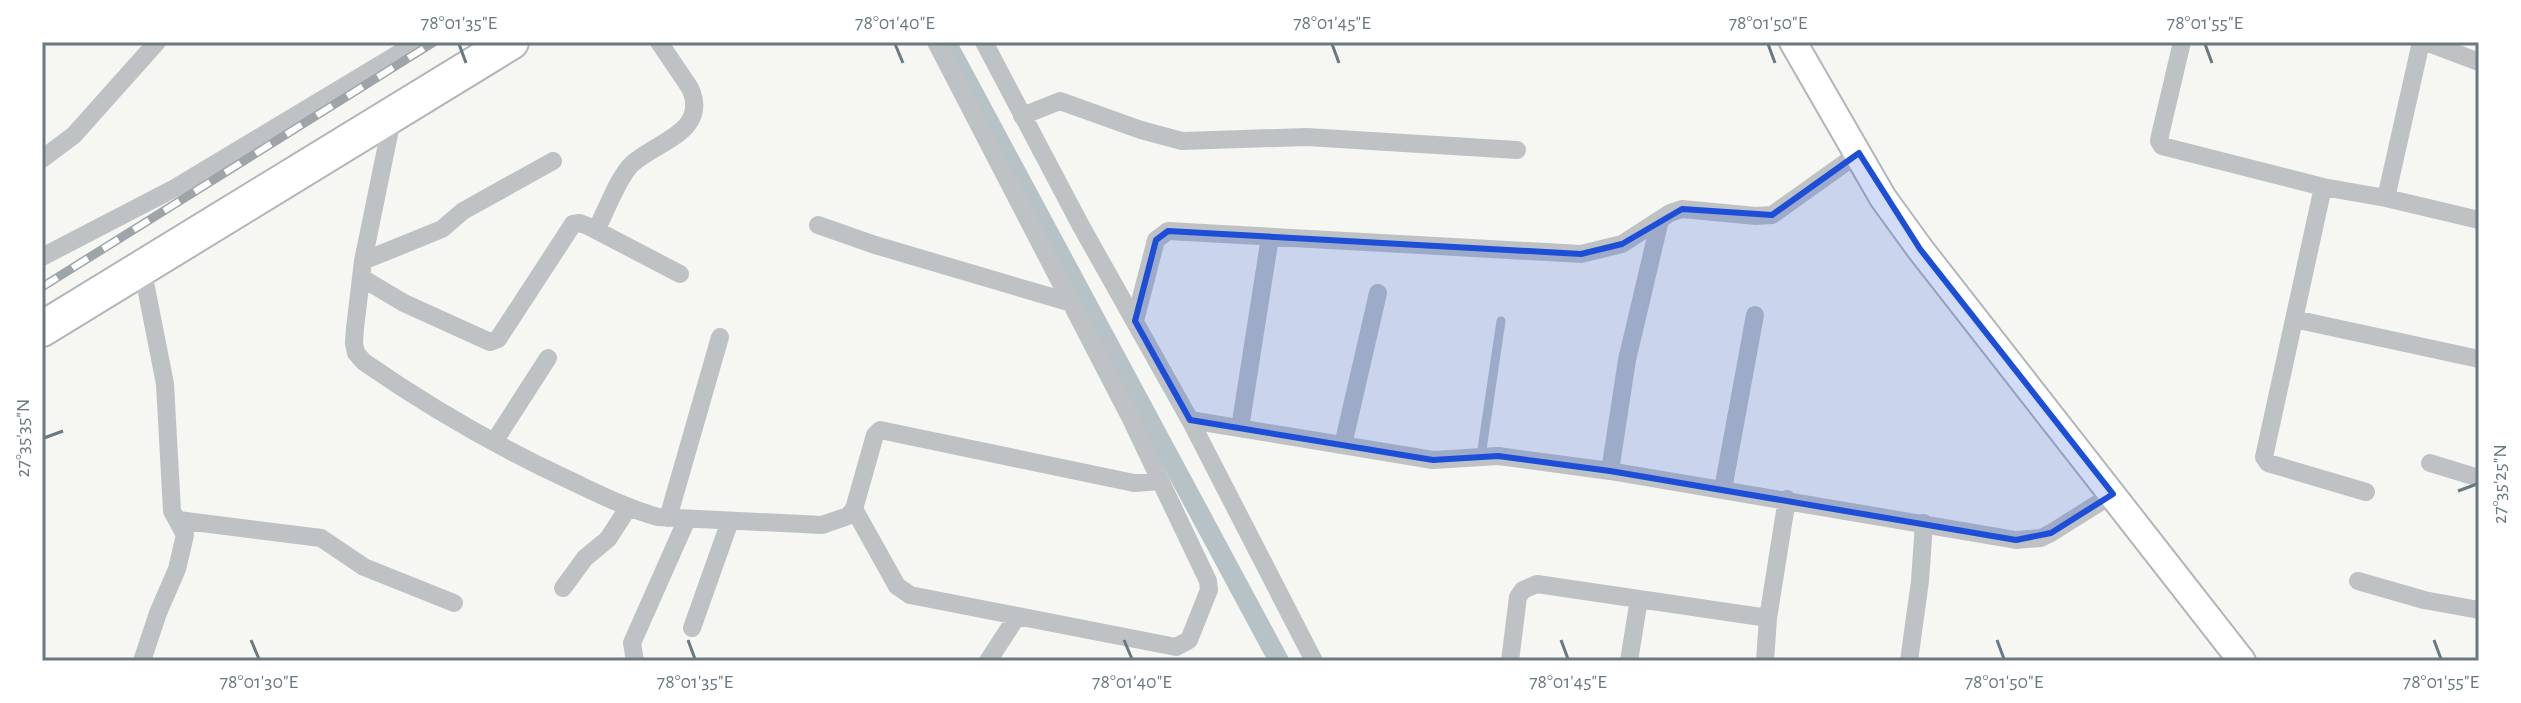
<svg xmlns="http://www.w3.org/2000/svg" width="2521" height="703" viewBox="0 0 2521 703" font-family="'Alegreya Sans',sans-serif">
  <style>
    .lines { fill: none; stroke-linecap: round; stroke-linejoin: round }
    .canal { stroke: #b6c2c5; stroke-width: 20 }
    .secondary-casing { stroke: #b0b6b9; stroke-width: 30 }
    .highway-casing { stroke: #b1b6b8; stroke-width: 38 }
    .lane { stroke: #bec2c5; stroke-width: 9 }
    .street { stroke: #bec2c5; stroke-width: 18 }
    .secondary { stroke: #fff; stroke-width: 26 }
    .highway { stroke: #fff; stroke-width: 34 }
    .rail-casing { stroke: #9ea5a9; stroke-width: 9 }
    .rail { stroke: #fff; stroke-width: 6; stroke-dasharray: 18; stroke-linecap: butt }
    .marked { fill: #1d4ed8; fill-opacity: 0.2; stroke: #1d4ed8; stroke-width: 6; stroke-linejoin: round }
    .ticks { fill: none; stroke: #687981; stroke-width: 3 }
    .neatline { fill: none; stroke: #687981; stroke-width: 3 }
    .ticks-label { font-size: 20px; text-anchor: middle; fill: #687981 }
  </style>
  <rect width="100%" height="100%" fill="#f6f6f3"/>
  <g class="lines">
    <!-- canal -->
    <path class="canal" d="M946,42L1279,661"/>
    <!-- secondary casing -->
    <g class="secondary-casing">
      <path id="secondary" d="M1793,42L1883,198L1920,249L2242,661"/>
    </g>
    <!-- highway casing -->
    <g class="highway-casing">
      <path id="highway" d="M42,329L511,42"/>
    </g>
    <!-- lane -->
    <path class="lane" d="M1481,456L1501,321"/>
    <!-- street -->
    <path class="street" d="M984,42L1081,226L1190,420L1314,661
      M2182,42L2161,131L2159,141L2162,146L2323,187L2386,198L2479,220
      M2426,42L2479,62
      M393,115L363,261L355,328L354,343L356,353L364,362C429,407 496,446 567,479C597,493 626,508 658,517L822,525L848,516L854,509L875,435L880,430L1134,483L1161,481
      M1022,116L1060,101L1141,130L1182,141L1307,137L1517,150
      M42,159L74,135L157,42
      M2323,187L2264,457L2268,463L2366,492
      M2386,198L2421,42
      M818,225L875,245L1072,303
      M596,230C606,212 618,177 632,164C655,142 710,132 690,88L659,42
      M42,257L175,188L418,42
      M363,261L442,229L463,211L553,161
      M142,267L165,384L172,511L185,535L177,569L158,613L142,661
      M362,278L404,303L490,342L498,339L573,224L580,223L590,227L680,274
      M2294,319L2479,359
      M1135,321L1156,240L1168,231L1581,254L1622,244L1670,213L1682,209L1756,216L1772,215L1859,153
      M1190,420L1433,460L1498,456L1610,471L2016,540L2041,538L2051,533L2113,494
      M1240,428L1270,237
      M494,442L548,358
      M1343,445L1378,293
      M2430,463L2479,478
      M1610,471L1627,360L1660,220
      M1723,489L1755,315
      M854,509L897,586L910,595L1176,647L1189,640L1209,590L1208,581L1129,415L936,42
      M668,518L720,337
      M178,520L321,538L364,567L454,603
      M2358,581L2424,600L2479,610
      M563,588L585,558L608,539L628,508
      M692,628L730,521
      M635,661L632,643L687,519
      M988,661L1016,618
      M1510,661L1518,597L1523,590L1537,584L1768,618
      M1629,661L1639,599
      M1765,661L1768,618L1787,499
      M1909,661L1920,581L1924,523"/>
    <!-- secondary -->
    <use href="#secondary" class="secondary"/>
    <!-- highway -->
    <use href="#highway" class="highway"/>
    <!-- rail casing -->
    <g class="rail-casing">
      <path id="rail" d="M42,287L434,42"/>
    </g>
    <!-- rail -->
    <use href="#rail" class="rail"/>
  </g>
  <!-- marked area -->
  <path class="marked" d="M1859,153L1920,249L2113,494L2051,533L2016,540L1610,471L1498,456L1433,460L1190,420L1135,321L1156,240L1168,231L1581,254L1622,244L1682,209L1772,215Z"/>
  <!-- ticks -->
  <path class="ticks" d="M459,44L466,63M895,44L903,63M1332,44L1339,63M1768,44L1775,63M2205,44L2212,63M44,438L63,431M2458,491L2477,484M251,640L259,659M688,640L695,659M1124,640L1132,659M1561,640L1568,659M1997,640L2004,659M2434,640L2441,659"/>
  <!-- border -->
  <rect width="2521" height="703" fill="none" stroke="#ffffff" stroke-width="88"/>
  <rect x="44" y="44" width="2433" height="615" class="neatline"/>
  <g class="ticks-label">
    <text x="459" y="29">78°01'35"E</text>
    <text x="895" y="29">78°01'40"E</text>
    <text x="1332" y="29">78°01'45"E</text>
    <text x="1768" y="29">78°01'50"E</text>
    <text x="2205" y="29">78°01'55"E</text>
    <text transform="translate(22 438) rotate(-90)" y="7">27°35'35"N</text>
    <text transform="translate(2499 484) rotate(-90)" y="7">27°35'25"N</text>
    <text x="259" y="688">78°01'30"E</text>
    <text x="695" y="688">78°01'35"E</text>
    <text x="1132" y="688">78°01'40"E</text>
    <text x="1568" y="688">78°01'45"E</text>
    <text x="2004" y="688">78°01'50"E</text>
    <text x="2441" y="688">78°01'55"E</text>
  </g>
</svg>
